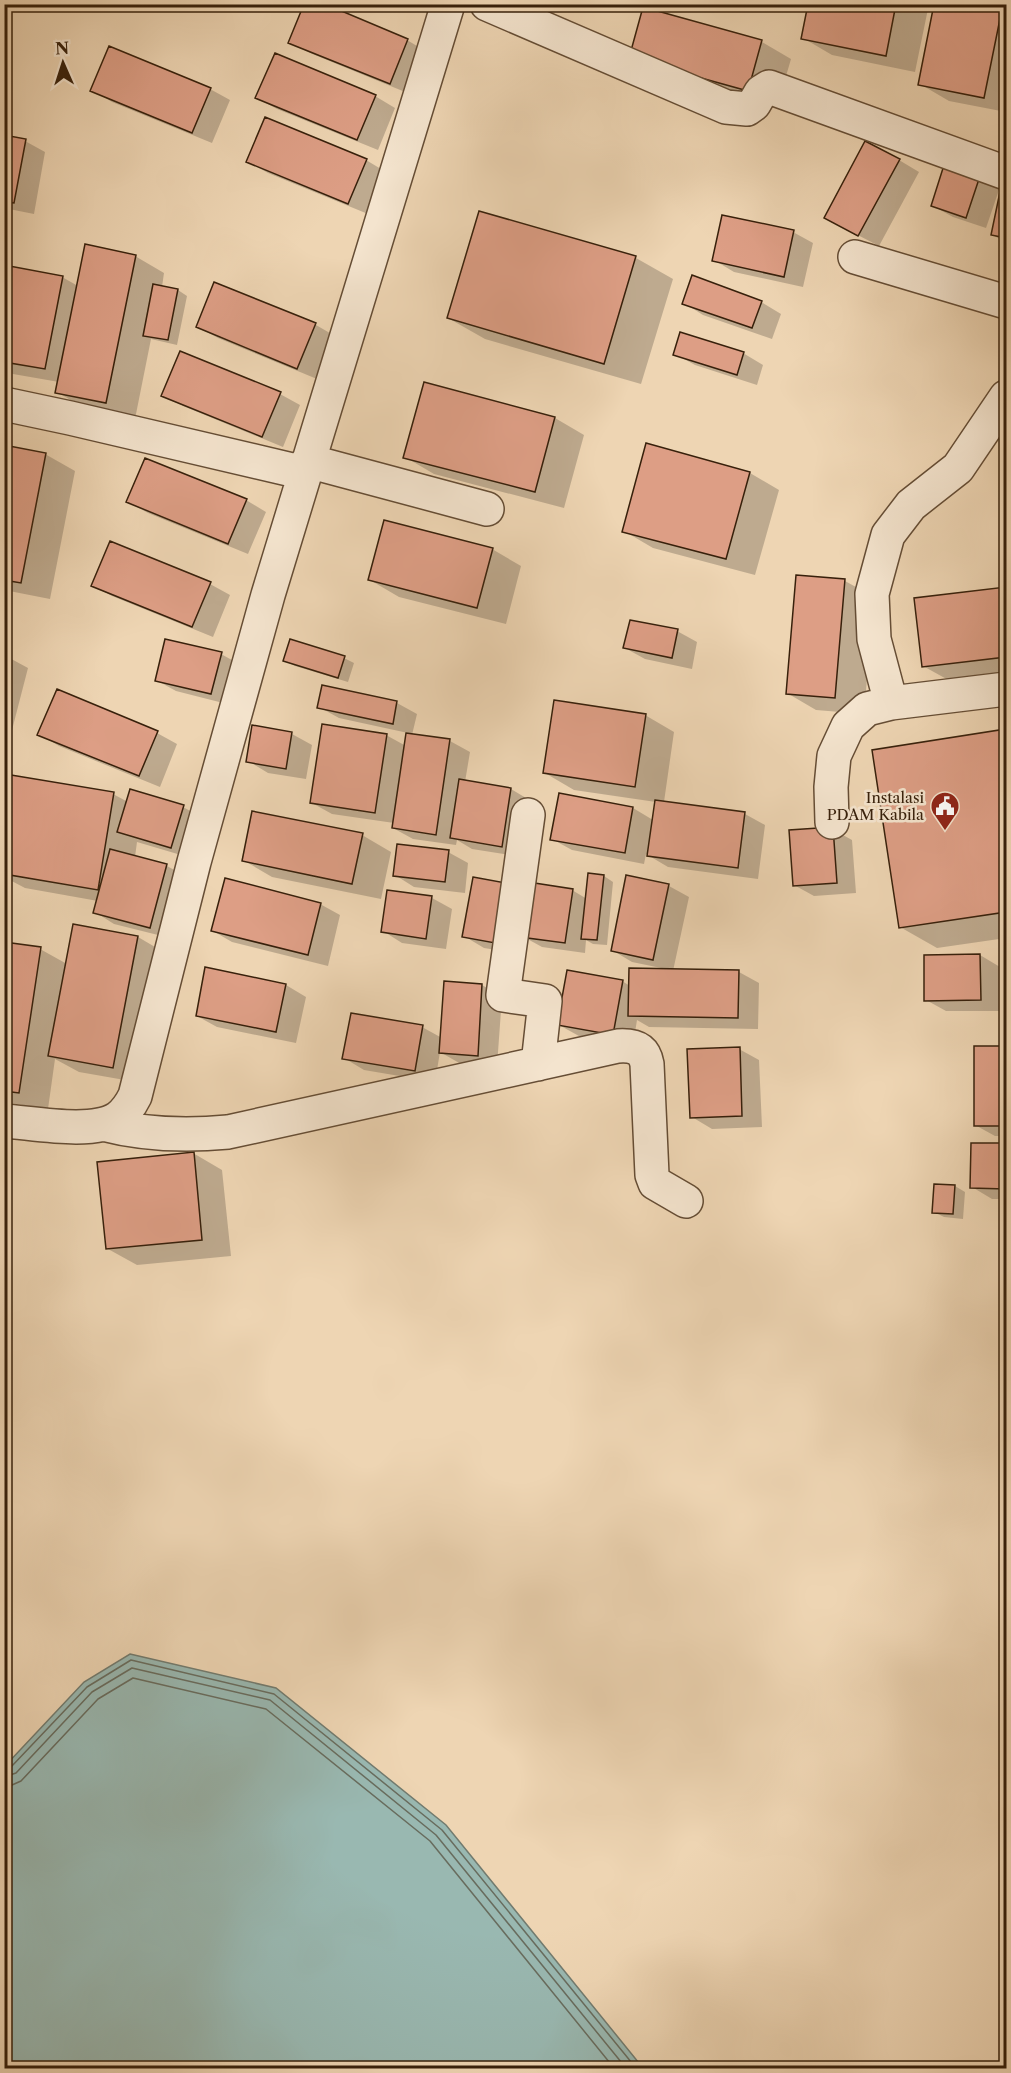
<svg xmlns="http://www.w3.org/2000/svg" width="1011" height="2073" viewBox="0 0 1011 2073" font-family="'Libre Caslon Text',serif">
  <style>
    .water { fill: #99b8b1; stroke: #727b6f; stroke-width: 1.5 }
    .shadow { fill: #0003 }
    .lines { fill: none; stroke-linecap: round; stroke-linejoin: round }
    .shore { stroke: #686c5e; stroke-width: 1.5 }
    .building { fill: #dd9e85; stroke: #37200b; stroke-width: 1.5 }
    .minor-casing { stroke: #654d35; stroke-width: 36 }
    .minor { stroke: #f4e4ce; stroke-width: 33 }
    .labels { text-anchor: middle; dominant-baseline: central; stroke-width: 5; stroke-linejoin: round; paint-order: stroke }
    .poi-label { font-size: 15px; fill: #37200b; stroke: #f4e4ce; text-anchor: end }
  </style>
  <rect width="100%" height="100%" fill="#eed5b3"/>
  <filter id="stains"><feTurbulence type="fractalNoise" baseFrequency=".00333" numOctaves="4"/><feColorMatrix values="0 0 0 0 .2 0 0 0 0 .09 0 0 0 0 .02 0 0 0 .5 -.17"/></filter>
  <radialGradient id="worn" r=".72"><stop offset=".6" stop-color="#630" stop-opacity="0"/><stop offset="1" stop-color="#630" stop-opacity=".3"/></radialGradient>
  <!-- water -->
  <path class="water" d="M130,1654L276,1688L446,1825L643,2068H5V1766L84,1682Z"/>
  <!-- shadow -->
  <path class="shadow" d="M809,4H929L915,72L832,55L803,38Z
    M936,4H1006V112L949,101L920,84Z
    M644,9L762,42L791,59L777,107L660,74Z
    M407,40L427,52L410,94L310,53L290,42Z
    M210,89L230,100L212,143L112,102L92,90Z
    M375,96L395,108L378,150L277,109L257,98Z
    M4,137L25,141L45,152L34,214L4,208Z
    M986,156L1006,166V243L993,235L1003,184H1001L986,228L953,217L933,206Z
    M366,160L386,172L368,214L268,173L248,162Z
    M899,160L919,172L879,246L846,229Z
    M480,212L636,258L673,279L641,384L485,339L448,318Z
    M793,232L813,243L803,287L734,272L714,260Z
    M135,256L164,273L162,287L178,290L187,296L177,345L151,339L135,419L86,409L57,392L59,382L13,374L4,369V266L62,277L78,286Z
    M215,284L316,325L335,336L317,379L218,338L198,327Z
    M761,302L781,314L772,339L703,315L684,303Z
    M181,353L280,394L300,405L283,447L183,406L163,395Z
    M743,353L763,365L757,385L695,365L675,354Z
    M555,418L584,435L564,508L434,474L405,457Z
    M4,446L45,454L75,471L50,599L4,590Z
    M750,473L779,490L755,575L653,548L624,531Z
    M246,500L266,512L248,554L148,513L128,502Z
    M492,549L521,566L506,624L399,597L370,580Z
    M797,577L845,581L874,597L864,714L816,710L787,693Z
    M210,584L230,595L213,637L112,596L92,585Z
    M1006,589V676L952,682L923,666L915,599Z
    M677,631L697,642L692,669L645,659L625,648Z
    M221,654L241,665L231,705L176,691L156,680Z
    M4,655L28,668L4,761Z
    M344,658L354,663L348,682L295,666L285,661Z
    M323,687L397,703L417,714L412,735L450,741L470,752L465,782L511,789L531,801L522,857L472,849L457,840L456,845L413,839L393,828L394,823L332,814L312,803L386,735L406,746L408,733L339,718L319,707Z
    M57,691L157,733L177,744L160,787L59,746L39,734Z
    M645,715L674,732L664,802L745,814L765,825L758,879L668,867L646,854L644,864L572,850L552,839L560,795L633,808L653,820L656,802L574,790L545,773Z
    M1006,731V938L937,948L900,927L874,751Z
    M292,734L312,745L306,779L268,773L248,761Z
    M113,794L128,802L183,807L203,818L191,858L137,842L135,857L167,866L187,877L170,938L114,924L95,912L98,901L25,888L4,877V820Z
    M832,829L852,840L856,893L814,896L794,885Z
    M362,835L391,852L381,899L272,877L243,860Z
    M448,852L468,863L465,893L414,887L395,875Z
    M604,876L613,882L607,945L593,944L586,940L585,953L542,947L522,936L515,953L484,948L464,936L506,884L572,890L587,899Z
    M669,886L689,897L673,971L739,972L759,983L758,1029L649,1027L637,1020L633,1045L579,1036L559,1025L622,981L630,986L666,969L632,962L612,950Z
    M432,898L452,909L446,949L402,943L383,931Z
    M320,904L340,915L328,966L232,942L213,931Z
    M138,937L167,954L142,1083L79,1072L55,1059L48,1109L4,1102V943L40,949L67,964Z
    M980,955L1000,967V1011H946L926,1000Z
    M207,969L286,985L306,997L296,1043L217,1027L197,1016Z
    M482,985L502,997L497,1066L461,1064L440,1052L435,1082L364,1070L344,1058L422,1027L442,1038Z
    M976,1047H1006V1136H995L975,1125Z
    M739,1049L759,1060L762,1127L712,1129L692,1117Z
    M973,1145H1006V1199H992L972,1187Z
    M193,1153L222,1170L231,1256L137,1265L108,1249Z
    M955,1186L965,1192L963,1219L944,1217L934,1212Z"/>
  <g class="lines">
    <!-- shore -->
    <path class="shore" d="M4,1769L11,1767L87,1687L131,1660L274,1694L442,1830L636,2068
      M4,1777L16,1773L92,1692L132,1668L270,1700L436,1835L626,2068
      M4,1786L12,1785L21,1781L98,1699L133,1678L266,1709L430,1841L614,2068"/>
  </g>
  <!-- building -->
  <path class="building" d="M304,4H325L408,39L390,84L288,43Z
    M808,4H896L886,56L801,39Z
    M934,4H1003L984,98L918,85Z
    M643,7L762,40L748,91L629,58Z
    M109,46L211,88L192,133L90,91Z
    M275,53L376,95L357,140L255,98Z
    M265,117L367,159L348,204L246,162Z
    M4,135L26,139L14,203L4,202Z
    M865,141L900,159L858,236L824,218Z
    M951,143L987,155L966,218L931,206Z
    M1006,163V238L991,235Z
    M479,211L636,256L604,364L447,318Z
    M722,215L794,230L784,277L712,261Z
    M85,244L136,255L106,403L55,393Z
    M4,265L63,276L45,369L4,362Z
    M692,275L762,301L752,328L682,304Z
    M214,282L316,323L297,369L196,327Z
    M153,284L178,289L168,340L143,336Z
    M680,332L744,352L737,375L673,355Z
    M180,351L281,392L262,437L161,396Z
    M424,382L555,417L535,492L403,458Z
    M646,443L750,472L726,559L622,532Z
    M4,445L46,453L21,583L4,580Z
    M145,458L247,499L228,544L126,502Z
    M384,520L493,548L477,608L368,580Z
    M110,541L211,582L192,627L91,586Z
    M796,575L845,579L835,698L786,694Z
    M1006,587V657L922,667L914,598Z
    M630,620L678,629L672,658L623,648Z
    M165,639L222,652L211,694L155,681Z
    M290,639L345,656L338,678L283,661Z
    M322,685L397,701L393,724L317,708Z
    M57,689L158,731L139,776L37,735Z
    M554,700L646,714L635,787L543,773Z
    M322,724L387,734L375,813L310,803Z
    M252,725L292,732L286,769L246,762Z
    M1006,729V912L899,928L872,750Z
    M406,733L450,739L436,835L392,828Z
    M11,775L114,792L98,890L4,874V812Z
    M459,779L511,788L502,847L450,838Z
    M130,789L184,805L171,848L117,832Z
    M559,793L633,807L625,853L550,840Z
    M655,800L745,812L738,868L647,856Z
    M252,811L363,833L352,884L242,861Z
    M833,827L837,883L793,886L789,830Z
    M397,844L449,850L445,882L393,876Z
    M110,849L167,864L150,928L93,913Z
    M588,873L604,875L597,940L581,939Z
    M626,875L669,884L653,960L611,951Z
    M473,877L506,883L495,943L462,937Z
    M225,878L321,903L308,955L211,931Z
    M528,882L573,889L565,943L520,937Z
    M387,890L432,896L426,939L381,932Z
    M73,924L138,936L113,1068L48,1056Z
    M4,942L41,947L19,1093L4,1091Z
    M980,954L981,1000L924,1001V955Z
    M205,967L286,984L276,1032L196,1016Z
    M629,968L739,970L738,1018L628,1016Z
    M567,970L623,980L613,1035L557,1025Z
    M444,981L482,984L478,1056L439,1053Z
    M351,1013L423,1025L415,1071L342,1059Z
    M974,1046H1006V1126H974Z
    M740,1047L742,1116L690,1118L687,1049Z
    M971,1143H1006V1189L970,1188Z
    M194,1152L202,1240L106,1249L97,1162Z
    M934,1184L955,1185L953,1214L932,1213Z"/>
  <g class="lines">
    <!-- minor casing -->
    <g class="minor-casing">
      <path id="minor" d="M487,4L726,107L747,109L754,104L761,92L769,87L1006,173
        M855,257L1006,302
        M4,404L70,418L305,473
        M308,461L487,509
        M891,703L874,639L872,594L888,535L911,505L958,468L1006,397
        M528,815L503,995L545,1001L538,1064
        M832,822L831,787L834,756L848,726L867,709L891,703L1006,689
        M4,1121C34,1123 93,1135 118,1118C126,1112 131,1104 135,1096L194,862L268,595L448,4
        M103,1124C145,1135 185,1136 228,1132L618,1046C633,1045 644,1048 647,1064L652,1175L655,1183L686,1201"/>
    </g>
    <!-- minor -->
    <use href="#minor" class="minor"/>
  </g>
  <!-- icons -->
  <defs>
    <g id="civic-pin" transform="scale(1.5)"><path d="M0 17L-7.5 6A9.5 9.5 0 1 1 7.5 6Z" fill="#8f2418" stroke="#f4e4ce"/><path d="M-.6-6.5H3V-4.5H.6V-3L4-1V1h2V6H-6V1h2V-1L-.6-3ZM-1.2 2.5V6h2.4V2.5Z" fill="#fff"/></g>
  </defs>
  <g fill-rule="evenodd">
    <use href="#civic-pin" x="945" y="806"/>
  </g>
  <g class="labels">
    <!-- poi labels -->
    <g class="poi-label">
      <text x="924" y="797">Instalasi<tspan x="924" dy="17">PDAM Kabila</tspan></text>
    </g>
  </g>
  <!-- margin -->
  <rect width="1011" height="2073" fill="none" stroke="#eed5b3" stroke-width="24"/>
  <rect x="6" y="6" width="999" height="2061" fill="none" stroke="#37200b" stroke-width="3"/>
  <rect x="12" y="12" width="987" height="2049" fill="none" stroke="#37200b" stroke-width="1.5"/>
  <!-- north arrow -->
  <g transform="translate(63 63) rotate(357)" stroke="#f4e4ce" stroke-width="4.5" paint-order="stroke">
  <path d="M0-4.5L10 22L0 15L-10 22Z" fill="#37200b"/>
  <text y="-9" font-size="16" font-weight="bold" text-anchor="middle" fill="#37200b">N</text>
  </g>
  <rect width="100%" height="100%" filter="url(#stains)"/>
  <rect width="100%" height="100%" fill="url(#worn)"/>
</svg>
